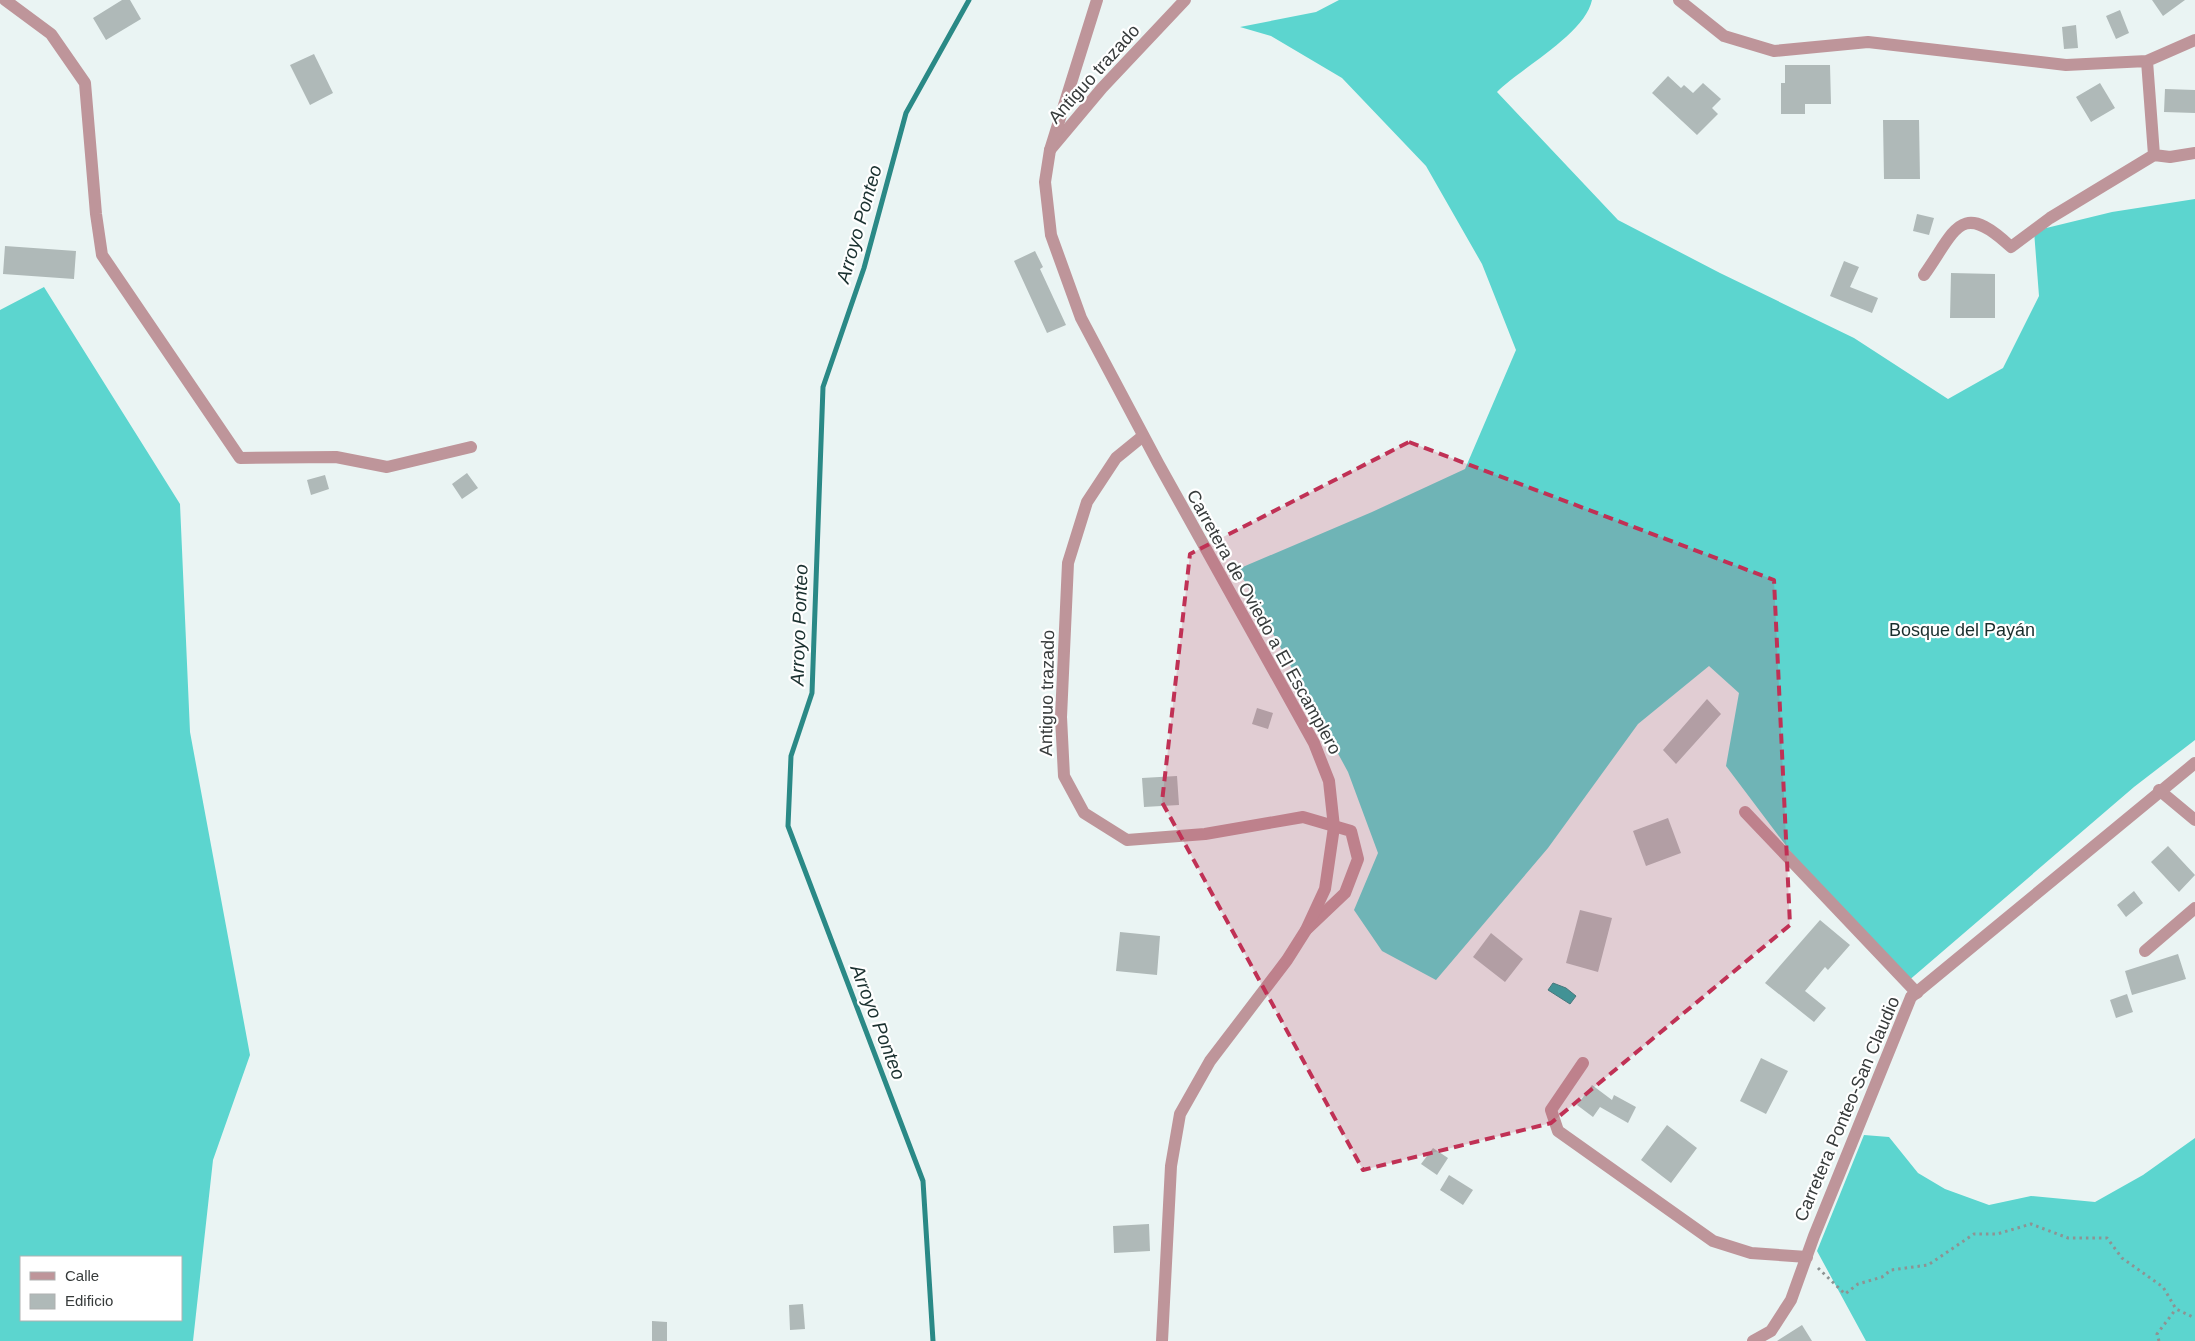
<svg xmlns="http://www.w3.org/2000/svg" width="2195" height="1341" viewBox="0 0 2195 1341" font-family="Helvetica,sans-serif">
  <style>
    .forest { fill: #5cd5cf; fill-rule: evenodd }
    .water { fill: #24aba6; stroke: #2a8986 }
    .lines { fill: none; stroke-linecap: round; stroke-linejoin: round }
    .stream { stroke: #2a8986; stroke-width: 5 }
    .building { fill: #afb9b8 }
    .path { stroke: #8d9393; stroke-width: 3; stroke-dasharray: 2.5 4; stroke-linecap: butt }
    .minor { stroke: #be959a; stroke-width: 12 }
    .tertiary { stroke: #be959a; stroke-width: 12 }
    .marked { fill: #c03155; fill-opacity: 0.2; stroke: #c03155; stroke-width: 4; stroke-dasharray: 10 6; stroke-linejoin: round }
    .labels { text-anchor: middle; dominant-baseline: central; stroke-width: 4.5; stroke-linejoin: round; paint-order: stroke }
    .street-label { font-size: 18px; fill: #373b3b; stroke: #fff }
    .park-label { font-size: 18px; fill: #192e2d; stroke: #fff }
    .water-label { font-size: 19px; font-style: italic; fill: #1a302f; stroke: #fff }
  </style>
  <rect width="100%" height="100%" fill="#eaf4f3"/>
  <!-- forest -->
  <path class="forest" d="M1339,0H1592C1585,34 1521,68 1497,92L1618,220L1720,273L1854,338L1948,399L2003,368L2039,296L2034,231L2112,212L2195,199V740L2134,787L1907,982L1833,908L1726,766L1739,693L1709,666L1638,724L1548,848L1436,980L1382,951L1354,910L1378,853L1348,772L1238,569L1372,512L1465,469L1516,350L1482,264L1426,166L1342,78L1271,36L1240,27L1316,12Z
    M44,287L180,504L190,732L250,1055L213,1160L193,1341H0V310ZM21,1257H181V1320H21Z
    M1864,1135L1889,1137L1918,1173L1945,1189L1989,1205L2031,1196L2095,1202L2143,1175L2195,1138V1341H1866L1817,1251Z"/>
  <!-- water -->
  <path class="water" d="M1553,983L1566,988L1576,996L1570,1004L1548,990Z"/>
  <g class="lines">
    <!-- stream -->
    <path class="stream" d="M933,1341L923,1181L788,826L791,756L812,693L823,387L864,268L906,113L969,0"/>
  </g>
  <!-- building -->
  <path class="building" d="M122,0H130L141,19L106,40L93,18Z
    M2152,0H2185L2163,16Z
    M2120,10L2129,33L2116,39L2106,16Z
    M2076,25L2078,48L2064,49L2062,27Z
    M314,54L333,93L310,105L290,65Z
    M1785,65H1830L1831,104H1805V114H1781V83H1785Z
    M1668,76L1681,88L1684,85L1693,93L1703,83L1721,99L1712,108L1718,114L1697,135L1652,93Z
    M2100,83L2115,108L2091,122L2076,97Z
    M2165,89L2195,90V113L2164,112Z
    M1883,120H1919L1920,179H1884Z
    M1917,214L1934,218L1929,235L1913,231Z
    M5,246L76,251L74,279L3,274Z
    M1035,251L1043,267L1040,269L1066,325L1047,333L1014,261Z
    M1844,261L1859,267L1850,287L1878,298L1872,313L1830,296Z
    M1951,273L1995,274V318H1950Z
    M467,473L478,488L462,499L452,484Z
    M325,475L329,489L311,495L307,480Z
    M1707,699L1721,714L1676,764L1663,750Z
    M1257,708L1273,713L1268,729L1252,724Z
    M1177,776L1179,805L1144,807L1142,778Z
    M1668,818L1681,853L1646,866L1633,831Z
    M2168,846L2195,875L2179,892L2151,862Z
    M2134,891L2143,903L2126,917L2117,905Z
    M1580,910L1612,918L1598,972L1566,963Z
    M1820,920L1850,945L1828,970L1825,967L1805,991L1826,1008L1814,1022L1765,983Z
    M1120,932L1160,936L1157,975L1116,971Z
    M1491,933L1523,959L1505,982L1473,957Z
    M2178,954L2186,979L2132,995L2125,971Z
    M2127,994L2133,1012L2116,1018L2110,1000Z
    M1761,1058L1788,1071L1766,1114L1740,1101Z
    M1592,1085L1612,1100L1614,1095L1636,1107L1628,1123L1600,1107L1593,1117L1577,1105Z
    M1667,1125L1697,1148L1671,1183L1641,1160Z
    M1433,1148L1448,1158L1437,1175L1421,1164Z
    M1449,1175L1473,1190L1463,1205L1440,1190Z
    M1149,1224L1150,1251L1114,1253L1113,1226Z
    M803,1304L805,1329L790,1330L789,1305Z
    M652,1321L667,1322V1341H652Z
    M1802,1325L1812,1341H1777Z"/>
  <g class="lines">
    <!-- path -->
    <path class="path" d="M1818,1268L1845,1294L1858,1284L1882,1277L1891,1270L1928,1265L1974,1234H1997L2031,1224L2068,1238H2107L2122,1258L2163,1287L2176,1309L2195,1318
      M2159,1341L2157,1334L2176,1309"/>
    <!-- minor -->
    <path class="minor" d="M5,0L51,34L85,83L96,214L102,255L240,458L336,457L387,467L471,447
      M1679,0L1724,36L1774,51L1868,42L2066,65L2147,61L2195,40
      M1050,150L1102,88L1185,0
      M2154,155L2170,157L2195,153
      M1924,275C1956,230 1960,199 2011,247L2050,218L2154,155L2147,61
      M1143,436L1116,458L1087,502L1068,563L1061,717L1064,776L1084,813L1127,840L1205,834L1303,817L1351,831L1358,859L1345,893L1306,930
      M2159,790L2195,820
      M1745,812L1917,993
      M2145,951L2195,908
      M1583,1063L1551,1110L1558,1131L1713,1241L1751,1253L1807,1257"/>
    <!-- tertiary -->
    <path class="tertiary" d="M1097,0L1050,150L1045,182L1051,235L1081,318L1158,463L1314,743L1329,781L1334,827L1325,889L1306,930L1287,960L1210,1061L1180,1114L1171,1166L1162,1341
      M1753,1341L1771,1331L1791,1300L1814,1236L1911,997L2195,763"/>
  </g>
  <!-- marked area -->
  <path class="marked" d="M1409,442L1774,580L1790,925L1551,1123L1363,1170L1162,802L1190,554Z"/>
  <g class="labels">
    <!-- street labels -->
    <g class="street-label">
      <text transform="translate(1094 74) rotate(-48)">Antiguo trazado</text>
      <text transform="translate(1264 622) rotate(61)">Carretera de Oviedo a El Escamplero</text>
      <text transform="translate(1047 693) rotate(-89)">Antiguo trazado</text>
      <text transform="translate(1847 1109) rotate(-67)">Carretera Ponteo-San Claudio</text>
    </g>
    <!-- park labels -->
    <g class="park-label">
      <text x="1962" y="630">Bosque del Payán</text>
    </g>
    <!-- water labels -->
    <g class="water-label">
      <text transform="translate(859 224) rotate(-74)">Arroyo Ponteo</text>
      <text transform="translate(799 625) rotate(-88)">Arroyo Ponteo</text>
      <text transform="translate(878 1022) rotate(69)">Arroyo Ponteo</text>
    </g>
  </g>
  <!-- legend -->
  <rect x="20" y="1256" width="162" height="65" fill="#ffffff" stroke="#afb1b1"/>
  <rect x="30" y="1272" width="25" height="8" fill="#be959a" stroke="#afb1b1"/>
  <text x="65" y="1281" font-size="15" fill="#373b3b">Calle</text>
  <rect x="30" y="1294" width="25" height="15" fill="#afb9b8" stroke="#afb1b1"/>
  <text x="65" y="1306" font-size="15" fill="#373b3b">Edificio</text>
</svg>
